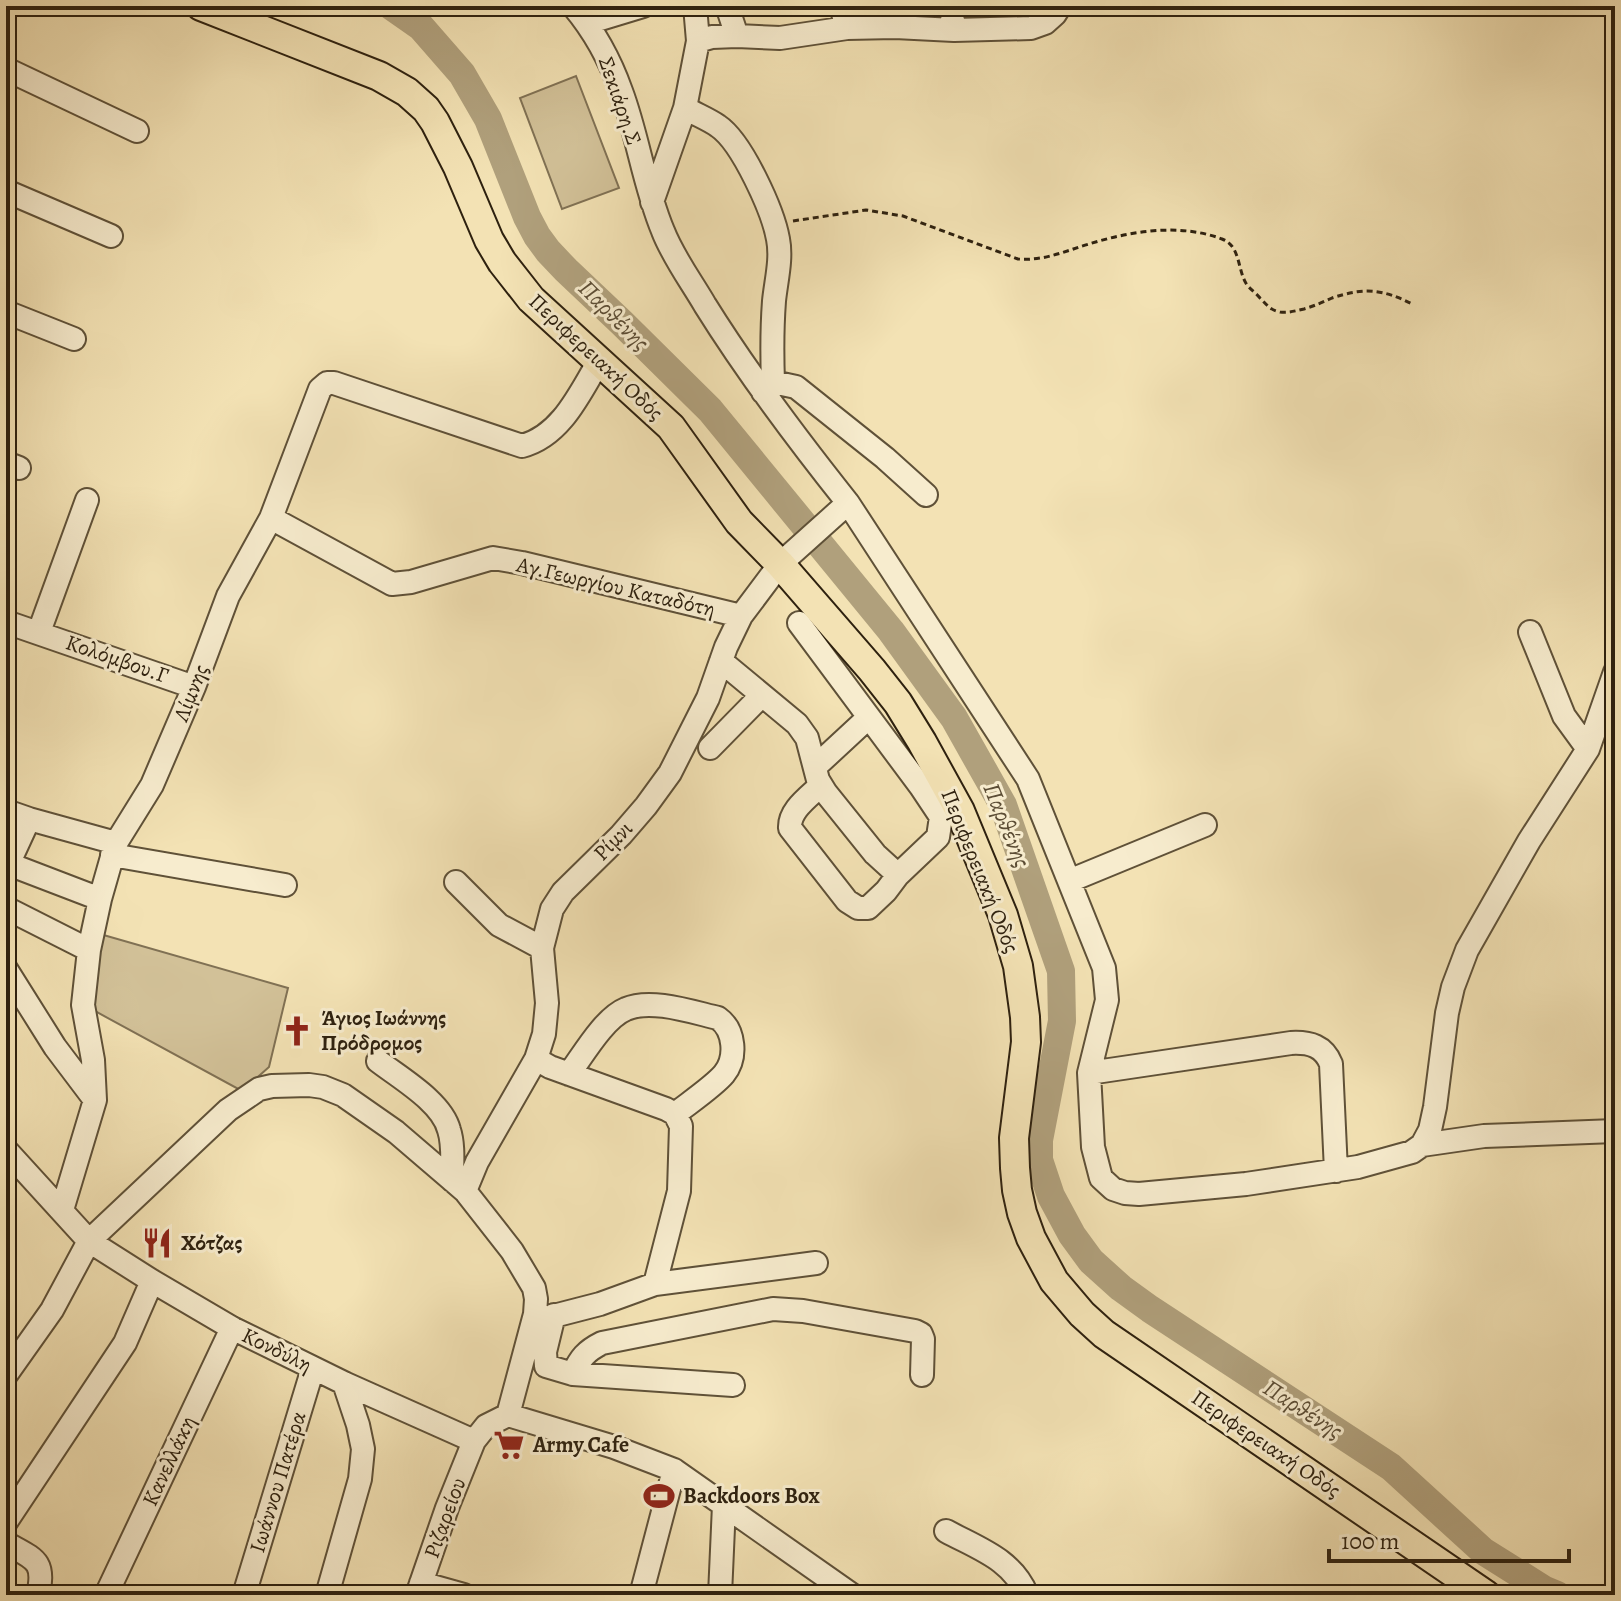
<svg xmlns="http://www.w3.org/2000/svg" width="1621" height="1601" viewBox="0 0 1621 1601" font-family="Alegreya,serif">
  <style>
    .green { fill: #d2c198; stroke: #807154; stroke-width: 2 }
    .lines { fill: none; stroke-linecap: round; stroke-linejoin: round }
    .river { stroke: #b0a07c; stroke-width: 28 }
    .minor-casing { stroke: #5f5138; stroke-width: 26 }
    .major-casing { stroke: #2e210f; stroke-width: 32 }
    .path { stroke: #2e210f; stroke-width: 3; stroke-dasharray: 6 4; stroke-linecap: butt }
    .minor { stroke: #f7ecce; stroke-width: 22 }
    .major { stroke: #f3e2b4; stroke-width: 28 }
    .labels { text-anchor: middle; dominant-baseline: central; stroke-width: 6; stroke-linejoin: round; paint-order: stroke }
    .street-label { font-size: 22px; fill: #2e210f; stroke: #f7ecce }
    .poi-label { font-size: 22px; font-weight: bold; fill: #2e210f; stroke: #f7ecce; text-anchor: start }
    .water-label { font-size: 24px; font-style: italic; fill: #5c4d35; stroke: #f7ecce }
  </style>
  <rect width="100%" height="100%" fill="#f3e2b4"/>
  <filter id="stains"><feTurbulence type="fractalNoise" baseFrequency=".0025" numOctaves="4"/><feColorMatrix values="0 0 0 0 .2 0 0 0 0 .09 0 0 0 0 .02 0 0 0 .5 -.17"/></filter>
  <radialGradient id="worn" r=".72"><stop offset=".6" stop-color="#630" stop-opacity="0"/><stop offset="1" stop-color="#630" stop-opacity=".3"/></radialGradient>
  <!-- green -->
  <path class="green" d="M576,76L619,188L562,209L520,98Z
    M93,932L288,988L269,1067L242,1091L93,1010Z"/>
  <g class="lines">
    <!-- river -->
    <path class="river" d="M391,6L421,27L462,74L488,119L527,217L537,236L548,251L566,270L622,323L710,410L891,631L954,718L1003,805L1061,971L1062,1021L1039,1140V1160L1051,1196L1072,1235L1091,1261L1121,1288L1150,1309L1391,1467L1483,1551L1545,1590L1557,1595"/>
    <!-- minor casing -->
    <g class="minor-casing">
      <path id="minor" d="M727,6L737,36
        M841,6L847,28
        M951,6L954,30
        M587,23L643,6
        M698,41L712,37L737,36L780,38L847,28L895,27L954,30L1031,28L1045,23L1055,14L1060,6
        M6,69L137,131
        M685,108C695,114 708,119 718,126C742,142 773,211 778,239C782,259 776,281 774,301C772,328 772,355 773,382L763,392
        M6,191L111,236
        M652,202L685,108L698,41L695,6
        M6,312L74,339
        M773,382L796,387L885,458L926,495
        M6,463L19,468
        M848,503L1028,779L1104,968L1107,1000L1089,1073L1093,1147L1101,1178L1113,1189L1125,1193L1139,1194L1246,1184L1358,1167L1412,1152L1422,1145L1430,1130L1435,1107L1447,1013L1453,987L1467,950L1529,841L1588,749L1615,672
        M271,518L392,584L411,582L493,558L522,563L741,616
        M6,622L194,687
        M799,623L921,787L941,817L938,837L898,875
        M39,632L87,500
        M1530,632L1564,716L1588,749
        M721,661L797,724L807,738L818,780L826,793L875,854L898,875L886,891L868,908H858L847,901L790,828C789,810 809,797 821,785
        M710,748L762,695
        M815,767L869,717
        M6,811L29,819L116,843
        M112,855L285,885
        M6,863L100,899
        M6,869L29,819
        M1069,881L1205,825
        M456,882L499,925L542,948
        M6,908L89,950
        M6,969L55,1047L95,1100
        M536,1059L550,1067L666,1109L675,1114L681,1126L679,1191L655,1284L600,1304L542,1319
        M378,1061C400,1078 442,1102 449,1130C454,1145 452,1164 452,1180
        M1089,1073L1291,1043C1310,1042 1324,1046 1331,1064L1336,1171
        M569,1074C583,1055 604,1018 626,1009C651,998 692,1012 718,1018C735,1030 737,1058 724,1074C714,1086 689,1103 675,1114
        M1422,1145L1484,1136L1615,1131
        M6,1150L89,1241L152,1281L232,1328L344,1383L474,1441
        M465,1191L477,1162L536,1059L544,1034L547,1003L542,948L552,909L563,892L621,835L646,806L670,773L708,698L726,647L741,616L780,564L848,503C797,439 748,374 705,305C691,281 673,257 663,231C644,186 638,136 621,91C610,60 594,31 573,6
        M62,1210L95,1100L93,1060L83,1005L89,950L100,899L116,843L152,785L194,687L228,596L271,518L320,389L327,383H334L522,446C561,436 580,393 599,361
        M655,1284L816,1263
        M554,1315L545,1352L546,1366L573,1374C580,1358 586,1351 602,1343L773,1309L803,1311L915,1331L921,1334L923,1339L922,1375
        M573,1374L733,1385
        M6,1375L52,1310L89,1241L228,1110L259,1089L272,1086L309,1085L323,1087L343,1095L396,1132L452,1180L465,1191L512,1251L534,1288L536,1299L535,1314L508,1415
        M508,1415L614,1447L674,1470L852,1595
        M6,1522L125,1343L152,1281
        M946,1531C979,1549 1012,1559 1027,1595
        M6,1543C34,1559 46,1560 38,1595
        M421,1583L464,1595
        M106,1595L232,1328
        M244,1595L313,1368
        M327,1595L360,1479L363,1449L358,1425L344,1383
        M417,1595L447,1508L474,1441L486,1426L508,1415
        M641,1595L674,1470
        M720,1595L724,1505"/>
    </g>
    <!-- major casing -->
    <g class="major-casing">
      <path id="major" d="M201,6L379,76L407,92L426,109L435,122L458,167L489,240L502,262L531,299L671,427L739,522L780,564L872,670L898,703L922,742L960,811L1003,915L1018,966L1025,1017L1026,1042L1014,1138L1015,1168L1017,1190L1022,1213L1031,1238L1054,1281L1082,1314L1104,1334L1486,1595"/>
    </g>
    <!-- path -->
    <path class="path" d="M793,221L866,210L903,216L1018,259C1045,261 1065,251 1089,244C1131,231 1180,223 1222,239C1241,246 1237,270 1247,285C1251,290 1256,293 1260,298C1267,305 1270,310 1280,312C1288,313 1295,311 1304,309C1314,306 1323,302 1332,298C1365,287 1383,289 1414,305"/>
    <!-- minor -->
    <use href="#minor" class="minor"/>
    <!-- major -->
    <use href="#major" class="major"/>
  </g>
  <!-- icons -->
  <defs>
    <g id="church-bare" transform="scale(2.4)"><path d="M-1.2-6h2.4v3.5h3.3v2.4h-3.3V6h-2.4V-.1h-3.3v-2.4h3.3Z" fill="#8f2418" stroke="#f7ecce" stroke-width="2.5" paint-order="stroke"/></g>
    <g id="restaurant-bare" transform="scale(2.4)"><path d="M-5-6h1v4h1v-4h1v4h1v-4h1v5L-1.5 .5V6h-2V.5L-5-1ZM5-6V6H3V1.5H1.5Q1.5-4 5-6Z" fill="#8f2418" stroke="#f7ecce" stroke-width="2.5" paint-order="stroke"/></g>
    <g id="supermarket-bare" transform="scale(2.4)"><path d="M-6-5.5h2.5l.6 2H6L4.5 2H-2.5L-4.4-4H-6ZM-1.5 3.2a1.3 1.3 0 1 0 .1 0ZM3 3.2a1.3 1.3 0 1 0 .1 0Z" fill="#8f2418" stroke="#f7ecce" stroke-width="2.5" paint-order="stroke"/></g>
    <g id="stadium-bare" transform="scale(2.4)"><path d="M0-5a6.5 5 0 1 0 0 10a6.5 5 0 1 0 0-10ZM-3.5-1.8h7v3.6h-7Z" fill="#8f2418" stroke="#f7ecce" stroke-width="2.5" paint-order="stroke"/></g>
  </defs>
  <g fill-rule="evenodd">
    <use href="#church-bare" x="297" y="1031"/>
    <use href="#restaurant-bare" x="157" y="1243"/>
    <use href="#supermarket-bare" x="509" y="1445"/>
    <use href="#stadium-bare" x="659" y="1496"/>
  </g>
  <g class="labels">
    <!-- street labels -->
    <g class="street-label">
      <text transform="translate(620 101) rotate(71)">Σεκιάρη.Σ</text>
      <text transform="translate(596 357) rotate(43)">Περιφερειακή Οδός</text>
      <text transform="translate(616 587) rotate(13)">Αγ.Γεωργίου Καταδότη</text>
      <text transform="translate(117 659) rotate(19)">Κολόμβου.Γ</text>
      <text transform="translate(191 693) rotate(-68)">Λίμνης</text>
      <text transform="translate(613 841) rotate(-46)">Ρίμνι</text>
      <text transform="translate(980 871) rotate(68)">Περιφερειακή Οδός</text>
      <text transform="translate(277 1350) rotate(26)">Κονδύλη</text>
      <text transform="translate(1266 1444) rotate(34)">Περιφερειακή Οδός</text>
      <text transform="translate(169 1461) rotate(-65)">Κανελλάκη</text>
      <text transform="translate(278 1482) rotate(-73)">Ιωάννου Πατέρα</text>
      <text transform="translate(445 1518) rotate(-70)">Ριζαρείου</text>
    </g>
    <!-- poi labels -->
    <g class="poi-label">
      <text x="321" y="1018">Άγιος Ιωάννης<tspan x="321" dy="25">Πρόδρομος</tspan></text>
      <text x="181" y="1243">Χότζας</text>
      <text x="533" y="1445">Army Cafe</text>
      <text x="683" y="1496">Backdoors Box</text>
    </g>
    <!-- water labels -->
    <g class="water-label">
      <text transform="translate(614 315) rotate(45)">Παρθένης</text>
      <text transform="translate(1007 825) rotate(68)">Παρθένης</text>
      <text transform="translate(1303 1409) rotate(33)">Παρθένης</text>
    </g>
  </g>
  <!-- margin -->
  <rect width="1621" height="1601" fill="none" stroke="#f3e2b4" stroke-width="32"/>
  <rect x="8" y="8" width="1605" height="1585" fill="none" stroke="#2e210f" stroke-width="4"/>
  <rect x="16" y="16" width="1589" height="1569" fill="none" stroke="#2e210f" stroke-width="2"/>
  <!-- scale -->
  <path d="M1329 1549v12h240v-12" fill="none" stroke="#2e210f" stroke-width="4"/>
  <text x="1341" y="1549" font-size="24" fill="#2e210f" stroke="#f7ecce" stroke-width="6" paint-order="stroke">100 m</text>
  <rect width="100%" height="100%" filter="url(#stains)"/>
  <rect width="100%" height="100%" fill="url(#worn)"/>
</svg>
